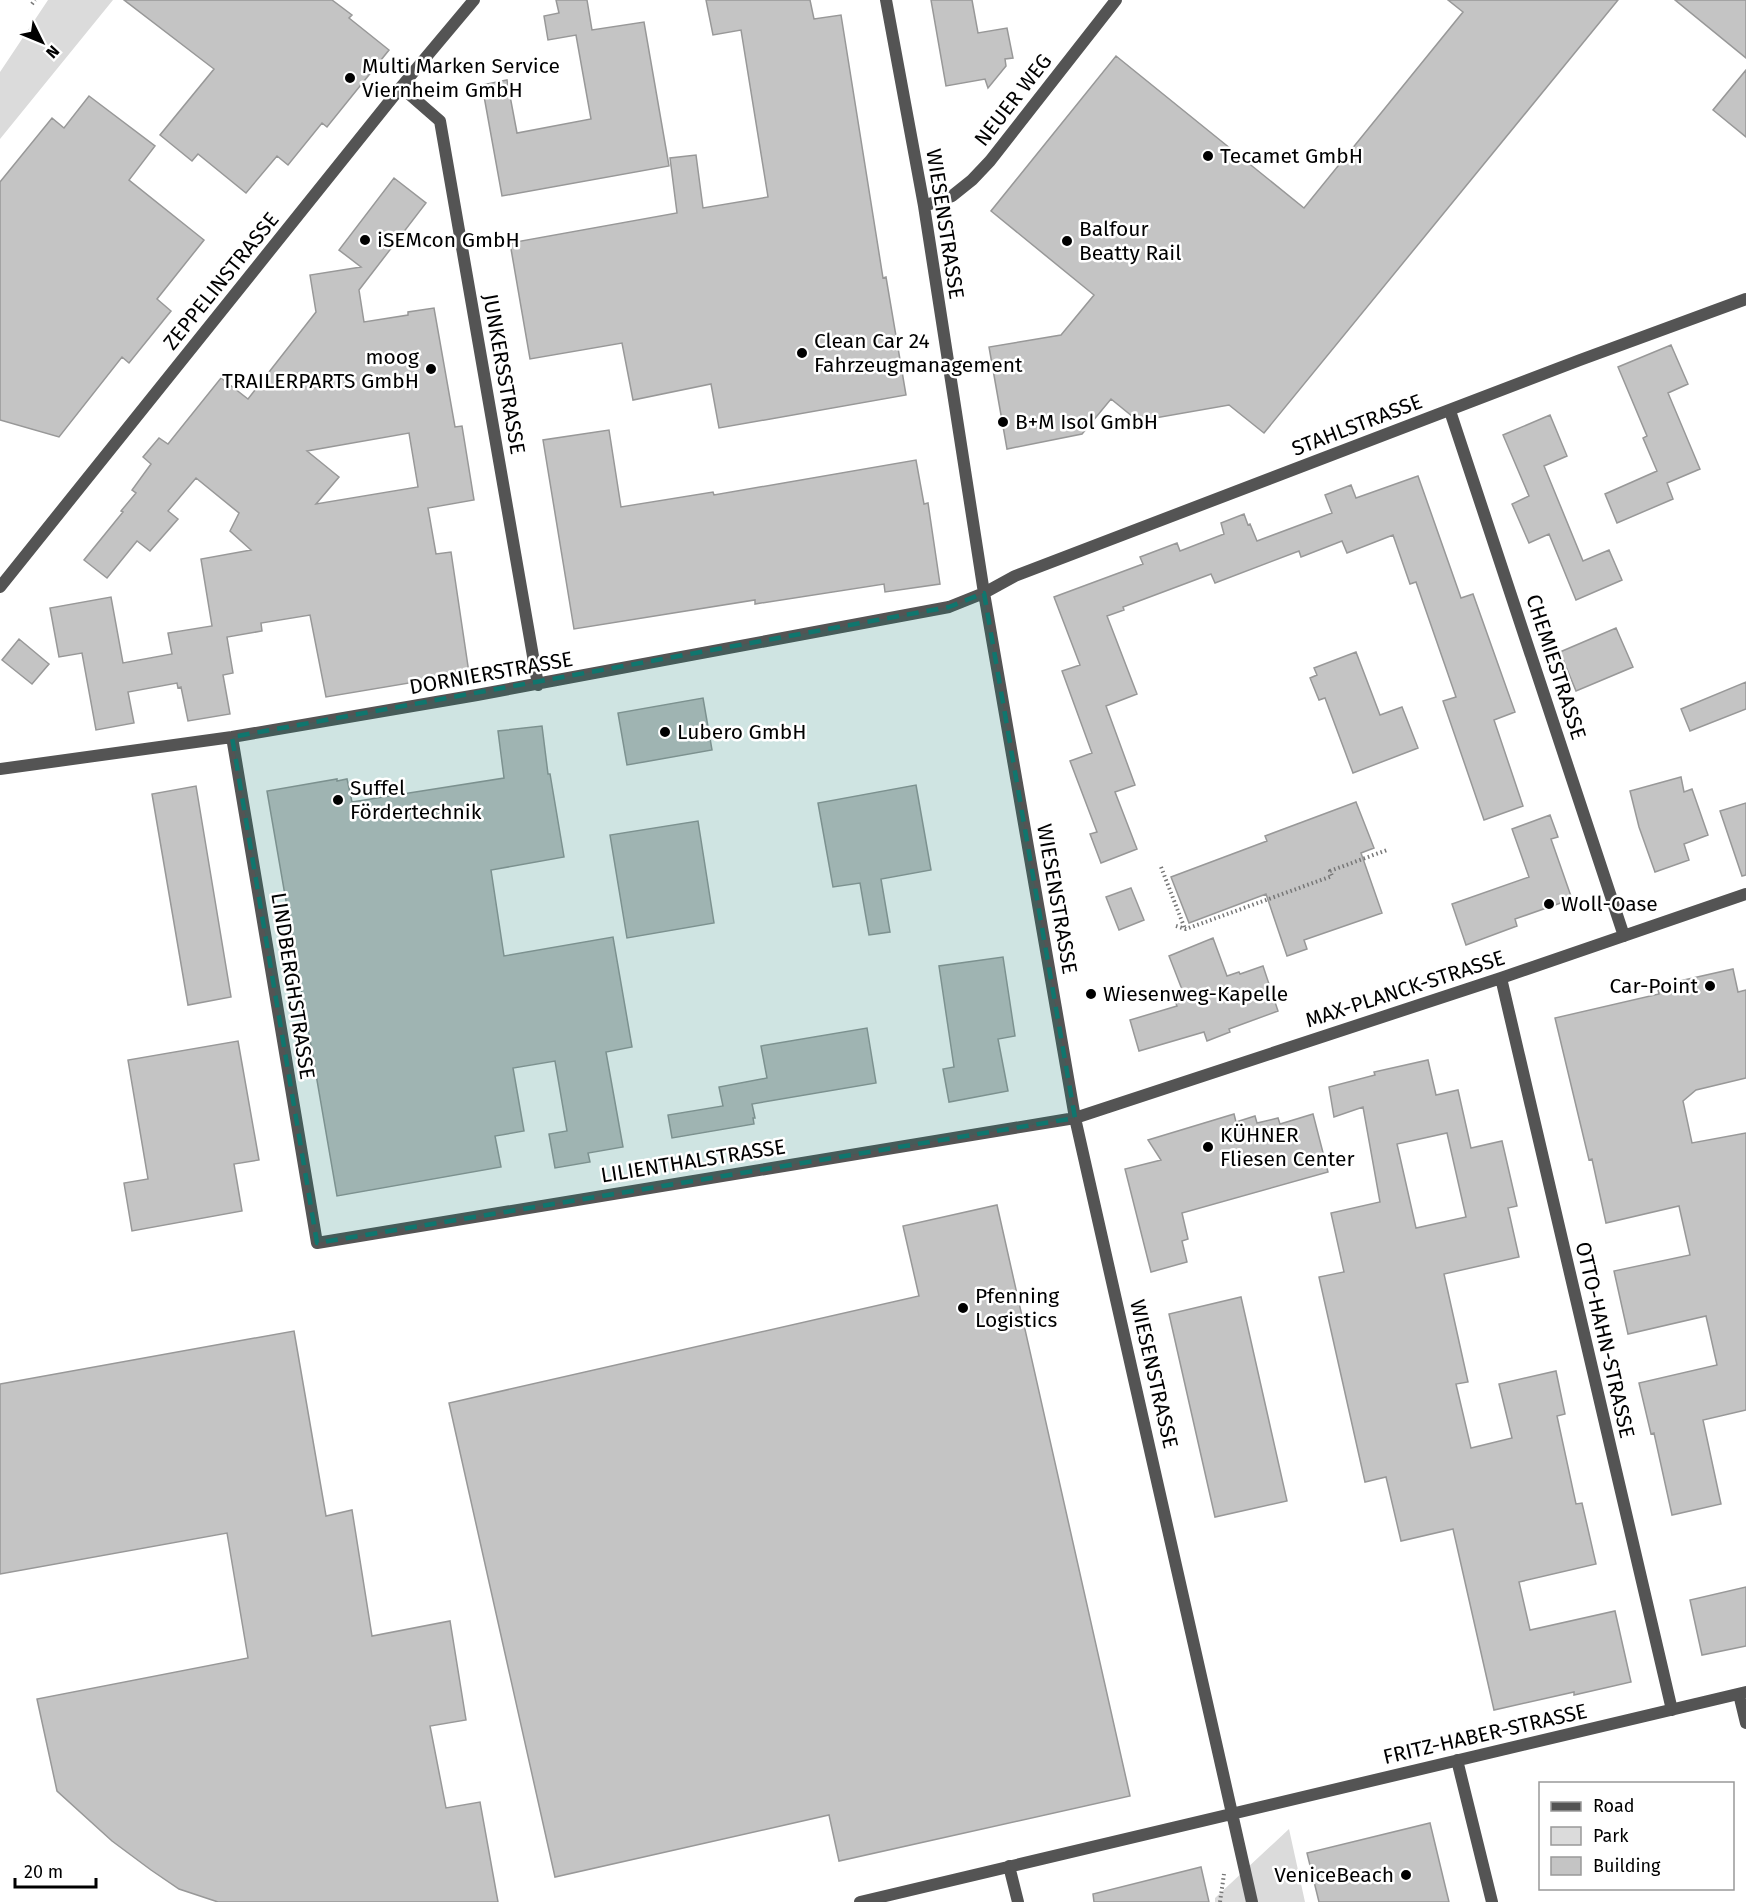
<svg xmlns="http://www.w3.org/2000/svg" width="1746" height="1902" viewBox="0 0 1746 1902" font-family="'Fira Sans',sans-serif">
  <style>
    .green { fill: #dbdbdb }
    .building { fill: #c4c4c4; stroke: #989898; stroke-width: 1.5; fill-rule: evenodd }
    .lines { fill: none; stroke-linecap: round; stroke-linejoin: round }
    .path { stroke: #767676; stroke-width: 4; stroke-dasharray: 1.5 3; stroke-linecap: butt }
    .street { stroke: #545454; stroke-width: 12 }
    .marked { fill: #0f766e; fill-opacity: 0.2; stroke: #0f766e; stroke-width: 4.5; stroke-dasharray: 12 8; stroke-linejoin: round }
    .poi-dot { fill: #000; stroke: #fff; stroke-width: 2 }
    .labels { text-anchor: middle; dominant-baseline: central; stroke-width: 5; stroke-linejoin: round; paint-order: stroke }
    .poi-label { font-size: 21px; fill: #000; stroke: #fff; text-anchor: start }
    .street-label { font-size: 21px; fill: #000; stroke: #fff }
  </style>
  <rect width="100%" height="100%" fill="#fff"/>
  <!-- green -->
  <path class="green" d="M48,0H113L0,139V72Z
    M1289,1829L1305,1902H1215V1898Z"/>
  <!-- building -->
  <path class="building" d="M124,0H332L352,15L349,18L389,50L327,127L322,123L288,165L277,156L246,193L198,154L192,161L160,135L214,69Z
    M556,0H587L592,30L644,22L669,166L502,196L482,85L507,80L517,133L591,119L576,35L548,40L544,16L559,13Z
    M706,0H810L814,19L841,15L883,278L886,277L906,395L719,428L711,384L633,400L622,343L530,359L510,243L677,213L670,158L696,155L703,208L768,197L741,30L713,35Z
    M931,0H972L978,33L1007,28L1013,58L1005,59L1006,66L988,88L985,79L946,86Z
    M1448,0H1618L1264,433L1229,405L1138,421L1111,399L1082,434L1007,449L989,347L1061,335L1094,295L991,211L1116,56L1304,208L1463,12Z
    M1675,0H1746V58Z
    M1746,70V137L1713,110Z
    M89,96L155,146L129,180L204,240L157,299L171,311L129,363L122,357L59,437L0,420V182L52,118L64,128Z
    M394,178L426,203L359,290L364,322L408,315V312L434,308L455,427L462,426L474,500L428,508L436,554L451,552L469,673L326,697L310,615L261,623L262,631L227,637L233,673L223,675L230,714L188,721L181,687L178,688L177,683L128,692L134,723L96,730L82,653L59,657L50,608L111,597L123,663L172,654L168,633L212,626L201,559L251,550L230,531L239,513L196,478L168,511L178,519L150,551L137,541L107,578L84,560L123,512L121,511L136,493L132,490L151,464L143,457L159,438L168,444L221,378L248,399L316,312L310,275L361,267L339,250ZM409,433L418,487L316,504L339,477L307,451Z
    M1671,345L1688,384L1668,393L1700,469L1667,483L1673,499L1617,523L1605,494L1657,471L1643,438L1647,436L1618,367Z
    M1550,415L1567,456L1544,466L1583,561L1609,550L1622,580L1576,600L1549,534L1529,543L1512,504L1529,496L1503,435Z
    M609,430L621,507L713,492L714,495L916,460L924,504L928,503L940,584L885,592L884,584L755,604V600L574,629L543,440Z
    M1418,476L1461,598L1473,594L1515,712L1494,720L1523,806L1484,820L1443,701L1456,697L1416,582L1410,584L1393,535L1347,553L1342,541L1301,557L1299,551L1215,583L1211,574L1123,607L1124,610L1107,616L1137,694L1106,706L1135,785L1115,792L1137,849L1101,863L1090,834L1097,832L1070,761L1092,753L1062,671L1080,665L1054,597L1143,564L1140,557L1177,543L1180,551L1224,534L1221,523L1244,514L1248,525L1250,524L1257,541L1332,513L1325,495L1351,485L1356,498Z
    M1616,628L1633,667L1576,691L1560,652Z
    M19,639L49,664L32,684L2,660Z
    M1356,652L1380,715L1402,707L1418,748L1353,773L1325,698L1319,700L1310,678L1317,675L1314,668Z
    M1746,682V709L1690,731L1681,709Z
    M703,698L712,750L627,765L618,713Z
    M542,726L548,774H550L564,857L491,870L504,956L613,937L632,1047L606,1052L623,1147L588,1153L590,1162L555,1168L549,1134L567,1131L555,1061L513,1068L524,1131L495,1136L501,1167L337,1196L267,791L337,779V781L347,779L352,802L504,778L498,731Z
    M1681,777L1684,792L1692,789L1708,835L1684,844L1689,860L1655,872L1639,827L1630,791Z
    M916,785L931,870L881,879L890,932L869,935L860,883L833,887L818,803Z
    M196,786L231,997L188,1005L152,794Z
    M1356,802L1374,848L1361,853L1382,913L1304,940L1307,949L1287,956L1266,894L1189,923L1171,877L1267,841L1265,836Z
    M1746,803V875L1742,876L1720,811Z
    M1550,815L1558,837L1551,839L1572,899L1515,919L1517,926L1466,945L1452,904L1529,877L1512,829Z
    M698,821L714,923L627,938L610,835Z
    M1131,888L1144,920L1119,930L1106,897Z
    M1213,938L1227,976L1239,972L1240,974L1263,966L1278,1011L1229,1029L1230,1032L1207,1041L1204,1032L1139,1051L1130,1020L1177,1006L1173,995L1183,992L1169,956Z
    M1003,957L1015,1036L998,1039L1008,1091L949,1102L943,1069L954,1067L939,966Z
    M1733,969L1738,992L1746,990V1078L1696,1090L1683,1101L1692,1143L1746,1133V1410L1703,1420L1721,1504L1672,1515L1654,1433L1651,1434L1639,1383L1717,1365L1706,1316L1628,1334L1614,1271L1690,1255L1679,1206L1606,1223L1592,1159L1589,1160L1555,1018L1659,994L1657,986Z
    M867,1028L876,1083L752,1104L755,1118H753L754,1124L672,1138L668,1115L723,1106L719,1087L767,1078L761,1046Z
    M238,1041L259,1160L234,1164L242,1211L132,1231L124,1183L148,1179L128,1060Z
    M1428,1060L1436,1095L1458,1090L1471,1148L1502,1141L1517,1206L1508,1208L1519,1257L1444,1274L1468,1382L1456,1384L1471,1448L1512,1438L1499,1384L1556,1371L1565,1414L1557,1416L1576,1504L1582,1503L1596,1564L1519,1582L1530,1630L1615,1611L1631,1682L1574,1695V1692L1494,1710L1453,1529L1401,1541L1386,1477L1365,1482L1319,1277L1344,1272L1331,1213L1380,1202L1363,1107L1334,1117L1329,1087L1375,1075L1374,1072ZM1447,1133L1466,1217L1416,1228L1397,1144Z
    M1234,1114L1236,1122L1255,1116L1257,1123L1278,1118L1280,1124L1313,1114L1328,1172L1182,1213L1188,1239L1182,1241L1187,1262L1151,1272L1125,1169L1161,1160L1148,1140Z
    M997,1205L1130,1796L839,1861L829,1815L555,1877L449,1403L919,1296L903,1226Z
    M1241,1297L1287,1501L1215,1517L1169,1314Z
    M294,1331L326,1516L352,1510L372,1636L450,1621L466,1720L430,1726L446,1808L480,1802L498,1902H218L179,1889L151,1870L112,1841L57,1791L37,1699L248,1658L227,1533L0,1574V1384Z
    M1746,1587V1646L1702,1655L1690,1600Z
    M1430,1823L1449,1902H1319L1307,1853Z
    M1201,1867L1209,1902H1094L1093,1894Z"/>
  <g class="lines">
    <!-- path -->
    <path class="path" d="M32,4L35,0
      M1161,867L1185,929
      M1176,926L1186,929L1332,876L1330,871L1387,850
      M1220,1902L1224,1874"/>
    <!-- street -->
    <path class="street" d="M886,0L924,206L984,593L1075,1118L1252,1902
      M401,87L440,121L538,685
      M924,206L952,196L972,180L990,161L1116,0
      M1450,411L1624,936
      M0,587L401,87L474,0
      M232,737L317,1243L1075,1118L1501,978L1746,894
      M0,769L232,737L477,695L949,607L984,593L1015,576L1580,360L1746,299
      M1501,978L1672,1710
      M1739,1694L1746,1723
      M1457,1760L1492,1902
      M1009,1866L1018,1902
      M860,1902L1746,1692"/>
  </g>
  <!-- marked area -->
  <path class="marked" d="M984,593L1075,1118L317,1243L232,737L949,607Z"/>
  <!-- markers -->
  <g class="poi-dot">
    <circle cx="350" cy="78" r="6"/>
    <circle cx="1208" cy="156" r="6"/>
    <circle cx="365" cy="240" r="6"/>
    <circle cx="1067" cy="241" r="6"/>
    <circle cx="802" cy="353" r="6"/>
    <circle cx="431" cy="369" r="6"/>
    <circle cx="1003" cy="422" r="6"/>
    <circle cx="665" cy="732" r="6"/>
    <circle cx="338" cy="800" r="6"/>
    <circle cx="1549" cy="904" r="6"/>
    <circle cx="1710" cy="986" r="6"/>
    <circle cx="1091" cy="994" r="6"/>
    <circle cx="1208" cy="1147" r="6"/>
    <circle cx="963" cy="1308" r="6"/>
    <circle cx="1406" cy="1875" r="6"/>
  </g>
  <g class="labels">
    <!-- poi labels -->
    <g class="poi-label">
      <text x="362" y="66">Multi Marken Service<tspan x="362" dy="24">Viernheim GmbH</tspan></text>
      <text x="1220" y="156">Tecamet GmbH</text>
      <text x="1079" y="229">Balfour<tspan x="1079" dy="24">Beatty Rail</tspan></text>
      <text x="377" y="240">iSEMcon GmbH</text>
      <text x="814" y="341">Clean Car 24<tspan x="814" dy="24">Fahrzeugmanagement</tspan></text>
      <text x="419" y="357" text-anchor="end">moog<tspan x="419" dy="24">TRAILERPARTS GmbH</tspan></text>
      <text x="1015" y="422">B+M Isol GmbH</text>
      <text x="677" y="732">Lubero GmbH</text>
      <text x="350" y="788">Suffel<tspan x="350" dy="24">Fördertechnik</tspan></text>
      <text x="1561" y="904">Woll-Oase</text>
      <text x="1698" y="986" text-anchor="end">Car-Point</text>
      <text x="1103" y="994">Wiesenweg-Kapelle</text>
      <text x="1220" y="1135">KÜHNER<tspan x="1220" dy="24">Fliesen Center</tspan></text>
      <text x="975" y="1296">Pfenning<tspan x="975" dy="24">Logistics</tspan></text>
      <text x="1394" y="1875" text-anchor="end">VeniceBeach</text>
    </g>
    <!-- street labels -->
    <g class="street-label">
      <text transform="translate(1013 100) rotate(-52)">NEUER WEG</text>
      <text transform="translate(945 224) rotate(81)">WIESENSTRASSE</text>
      <text transform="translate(221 281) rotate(-51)">ZEPPELINSTRASSE</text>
      <text transform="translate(504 374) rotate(80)">JUNKERSSTRASSE</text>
      <text transform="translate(1357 425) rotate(-21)">STAHLSTRASSE</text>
      <text transform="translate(1556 667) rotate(72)">CHEMIESTRASSE</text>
      <text transform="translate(491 673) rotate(-10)">DORNIERSTRASSE</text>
      <text transform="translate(1057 899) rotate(80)">WIESENSTRASSE</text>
      <text transform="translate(293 986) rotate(81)">LINDBERGHSTRASSE</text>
      <text transform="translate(1405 989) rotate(-18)">MAX-PLANCK-STRASSE</text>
      <text transform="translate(693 1161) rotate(-9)">LILIENTHALSTRASSE</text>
      <text transform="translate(1605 1340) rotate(77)">OTTO-HAHN-STRASSE</text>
      <text transform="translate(1154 1374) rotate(77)">WIESENSTRASSE</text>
      <text transform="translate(1485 1734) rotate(-13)">FRITZ-HABER-STRASSE</text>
    </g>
  </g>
  <!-- legend -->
  <rect x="1539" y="1782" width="195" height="108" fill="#ffffff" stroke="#999999" stroke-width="1.5"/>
  <rect x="1551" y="1802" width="30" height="9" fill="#545454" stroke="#999999" stroke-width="1.5"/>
  <text x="1593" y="1812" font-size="18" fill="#000000">Road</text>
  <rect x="1551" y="1827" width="30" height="18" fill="#dbdbdb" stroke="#999999" stroke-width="1.5"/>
  <text x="1593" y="1842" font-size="18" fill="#000000">Park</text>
  <rect x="1551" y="1857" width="30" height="18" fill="#c4c4c4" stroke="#999999" stroke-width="1.5"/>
  <text x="1593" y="1872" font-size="18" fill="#000000">Building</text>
  <!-- north arrow -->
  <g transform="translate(42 42) rotate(133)" stroke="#ffffff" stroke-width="4.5" paint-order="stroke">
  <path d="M0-4.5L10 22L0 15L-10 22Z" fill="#000000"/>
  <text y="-9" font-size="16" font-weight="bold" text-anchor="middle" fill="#000000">N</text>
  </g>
  <!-- scale -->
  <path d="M15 1878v9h81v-9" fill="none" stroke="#000000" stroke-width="3"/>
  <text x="24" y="1878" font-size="18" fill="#000000" stroke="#ffffff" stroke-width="4.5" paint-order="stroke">20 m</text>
</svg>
